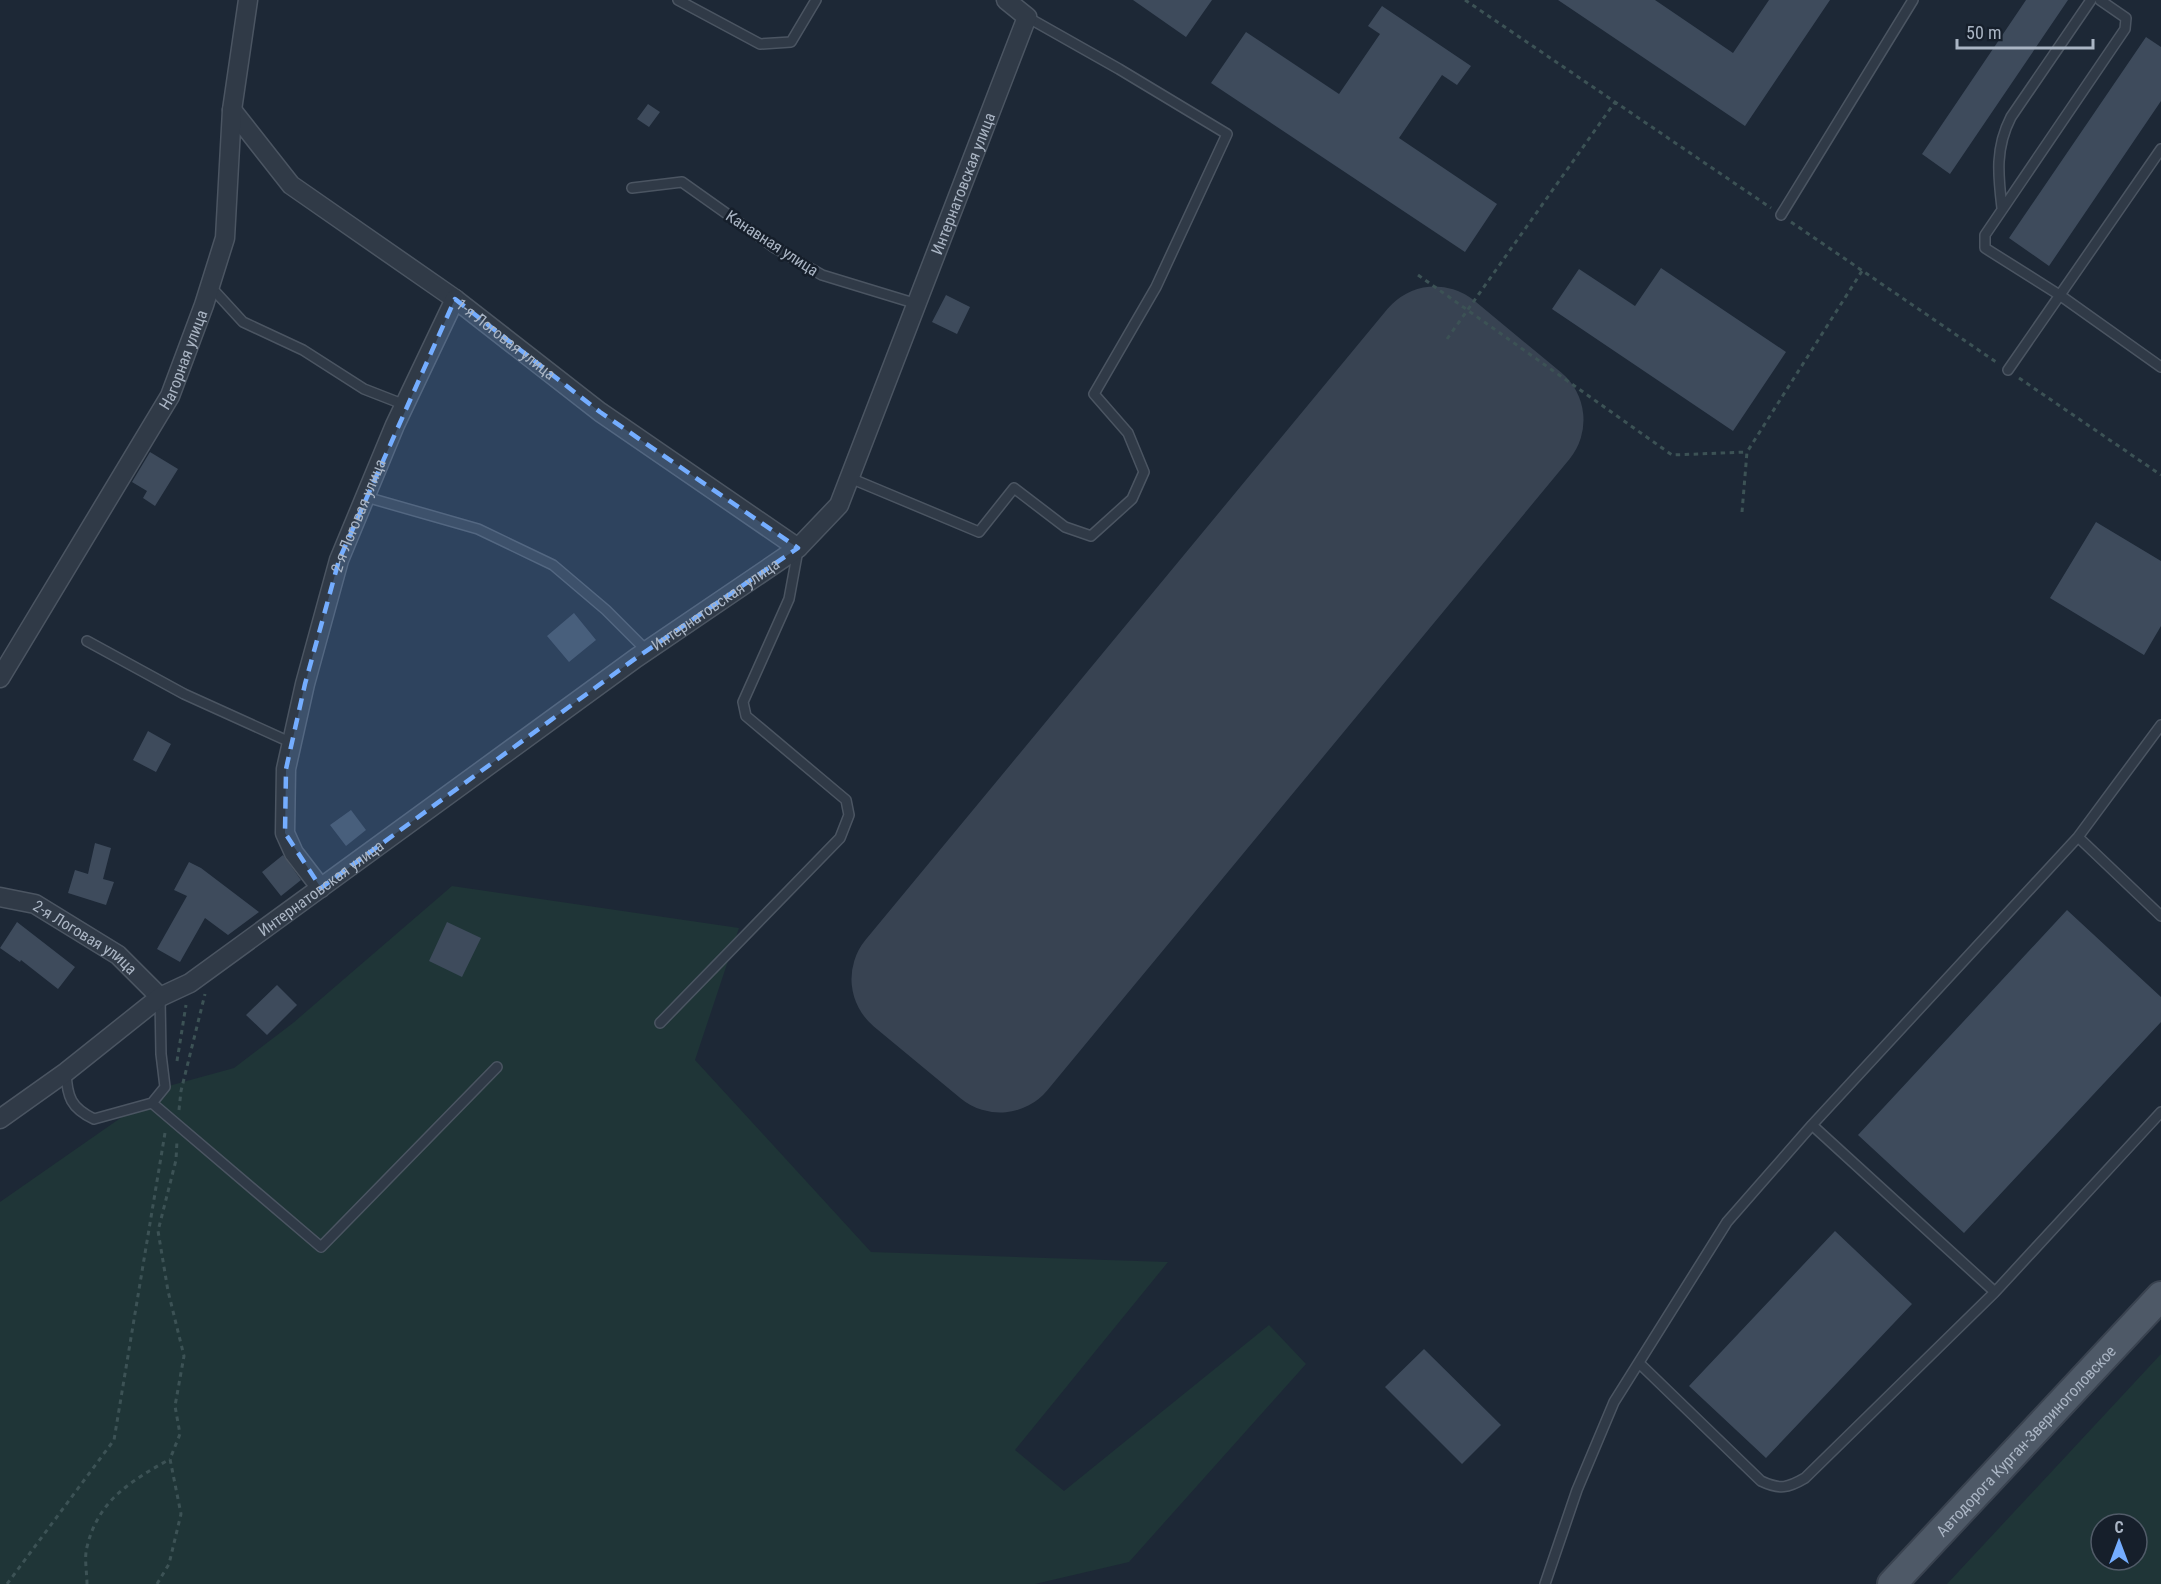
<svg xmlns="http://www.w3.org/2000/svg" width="2161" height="1584" viewBox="0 0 2161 1584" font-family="'Roboto Condensed',sans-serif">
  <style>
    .green { fill: #1f3537; fill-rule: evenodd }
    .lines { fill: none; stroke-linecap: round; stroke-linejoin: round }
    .runway { stroke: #384352; stroke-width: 123 }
    .building { fill: #3e4b5c }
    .service-casing { stroke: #4b5562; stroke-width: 12 }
    .minor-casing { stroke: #4b5562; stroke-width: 21 }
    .primary-casing { stroke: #3a4350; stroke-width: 32 }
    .path { stroke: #3c5255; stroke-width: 3; stroke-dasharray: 4.5 4.5; stroke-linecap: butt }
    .service { stroke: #303a47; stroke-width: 9 }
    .minor { stroke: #303a47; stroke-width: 18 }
    .primary { stroke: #4e5967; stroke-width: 28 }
    .marked { fill: #74adff; fill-opacity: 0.2; stroke: #74adff; stroke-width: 4.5; stroke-dasharray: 12 8; stroke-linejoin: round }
    .labels { text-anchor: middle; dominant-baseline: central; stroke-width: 5; stroke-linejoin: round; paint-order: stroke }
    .street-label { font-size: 16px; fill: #aab5c4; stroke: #161f2b }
  </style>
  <rect width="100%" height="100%" fill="#1d2836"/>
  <!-- green -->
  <path class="green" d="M452,886L739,928L695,1060L871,1252L1168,1262L1015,1450L1064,1491L1269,1325L1306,1364L1129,1562L1035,1584H0V1202L165,1087L234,1068L293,1023Z
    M2161,1354V1584H1947ZM2101,1524H2137V1560H2101Z"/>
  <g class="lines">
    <!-- runway -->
    <path class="runway" d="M1435,348L1522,420L1000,1051L913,979Z"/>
  </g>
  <!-- building -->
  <path class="building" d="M1133,0H1212L1186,37Z
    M1558,0H1655L1733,53L1769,0H1830L1745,126Z
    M2026,0H2068L1950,174L1922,154Z
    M1382,6L1471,66L1457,85L1442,75L1399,138L1497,204L1465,252L1211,83L1246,32L1339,94L1380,34L1368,26Z
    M2146,37L2161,47V101L2049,266L2009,238Z
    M648,104L660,112L649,127L637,119Z
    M1661,268L1786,352L1733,431L1552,309L1579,269L1635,306Z
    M946,295L970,307L957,334L932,322Z
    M150,452L178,469L155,506L143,498L147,491L132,482Z
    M2096,522L2161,561V626L2144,655L2050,598Z
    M574,613L596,640L569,662L547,636Z
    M148,731L171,744L156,772L133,760Z
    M351,810L366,830L346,846L330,825Z
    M95,843L111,848L103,879L114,882L106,905L68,893L75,870L88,874Z
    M283,855L301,880L281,896L262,872Z
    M189,862L201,868L259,912L228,935L205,918L180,962L157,949L187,896L174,890Z
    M2067,910L2161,997V1022L1964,1233L1858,1135Z
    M17,922L75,967L58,989L21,960L20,962L0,948Z
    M447,922L481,938L462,977L429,961Z
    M277,985L297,1005L267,1035L246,1015Z
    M1835,1231L1912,1304L1766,1458L1689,1386Z
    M1424,1349L1501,1425L1462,1464L1385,1387Z"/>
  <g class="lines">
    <!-- service casing -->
    <g class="service-casing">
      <path id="service" d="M678,0L760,44L791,42L816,0
        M2100,0L2126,18L2125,29L1985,235V248L2061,296L2161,367
        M632,188L682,182L775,248L822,275L917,304
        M2002,208C1998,175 1995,148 2011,117L2091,0
        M1781,215L1913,0
        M210,286L243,322L303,350L364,389L405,405
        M2008,370L2161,149
        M850,478L979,532L1014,488L1065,527L1091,536L1132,499L1144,472L1128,433L1094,394L1156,287L1227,134L1119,69L1027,17
        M366,497L478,529L553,565L606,610L647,651
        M87,641L184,694L292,743
        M2078,837L2161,916
        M660,1023L840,838L849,815L846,800L746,716L743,702L789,599L798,550
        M66,1072C67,1097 71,1108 94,1119L152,1103L165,1087L161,1054L160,997
        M152,1103L321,1247L497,1067
        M1995,1292L2161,1112
        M1639,1363L1761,1481C1780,1490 1788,1488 1805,1478L1995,1292L1812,1125
        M1545,1584L1577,1490L1614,1402L1727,1222L1812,1125L2078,837L2161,725"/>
    </g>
    <!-- minor casing -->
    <g class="minor-casing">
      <g id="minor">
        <path id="s1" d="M232,110L291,185L455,299L600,412L798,548"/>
        <path id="s2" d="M0,678L170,396L204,305L225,238L232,110L248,0"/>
        <path id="s3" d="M321,888L294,853L285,833L286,769L305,684L339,560L395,425L455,299"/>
        <path id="s4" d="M0,897L35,904L118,955L160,997"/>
        <path id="s5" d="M0,1119L66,1072L160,997L190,983L636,658L798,548L839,505L1027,17L1006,0"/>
      </g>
    </g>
    <!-- primary casing -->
    <g class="primary-casing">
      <g id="primary">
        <path id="s6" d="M1892,1584L2161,1296"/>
      </g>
    </g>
    <!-- path -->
    <path class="path" d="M1465,0L1771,208
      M1791,222L1999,364
      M1418,275L1672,455L1747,452
      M1447,339L1615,102
      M2019,378L2161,475
      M1742,512L1747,452L1862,271
      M177,1061L186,1005
      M179,1110L181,1091L205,994
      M7,1584L114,1440L165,1133
      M87,1584C87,1573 84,1558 87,1547C98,1500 131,1481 170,1459
      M157,1584L169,1564L181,1514L170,1459L180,1434L175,1406L184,1356L168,1291L158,1231L176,1160L177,1141"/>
    <!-- service -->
    <use href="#service" class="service"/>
    <!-- minor -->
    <use href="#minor" class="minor"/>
    <!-- primary -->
    <use href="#primary" class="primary"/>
  </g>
  <!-- marked area -->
  <path class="marked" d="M455,299L600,412L798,548L636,658L321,888L285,833L286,769L305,684L339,560Z"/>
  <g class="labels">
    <!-- street labels -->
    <g class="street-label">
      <text stroke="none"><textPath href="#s5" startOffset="1386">Интернатовская улица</textPath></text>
      <text transform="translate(772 243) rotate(33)">Канавная улица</text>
      <text stroke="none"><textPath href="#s1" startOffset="360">1-я Логовая улица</textPath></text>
      <text stroke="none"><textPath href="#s2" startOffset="368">Нагорная улица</textPath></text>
      <text stroke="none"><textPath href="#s3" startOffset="394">2-я Логовая улица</textPath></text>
      <text stroke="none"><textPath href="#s5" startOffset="882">Интернатовская улица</textPath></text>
      <text stroke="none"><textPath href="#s5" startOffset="396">Интернатовская улица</textPath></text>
      <text stroke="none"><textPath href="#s4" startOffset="96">2-я Логовая улица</textPath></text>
      <text stroke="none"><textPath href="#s6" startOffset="196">Автодорога Курган-Звериноголовское</textPath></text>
    </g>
  </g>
  <!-- north arrow -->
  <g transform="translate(2119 1542)"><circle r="28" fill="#161f2b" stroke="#515b68" stroke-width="1.5"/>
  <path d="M0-4.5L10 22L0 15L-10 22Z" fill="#74adff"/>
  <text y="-9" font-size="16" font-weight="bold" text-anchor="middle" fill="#aab5c4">С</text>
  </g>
  <!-- scale -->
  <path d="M1957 39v9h136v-9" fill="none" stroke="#aab5c4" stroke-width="3"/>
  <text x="1966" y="39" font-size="18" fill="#aab5c4" stroke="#161f2b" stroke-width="4.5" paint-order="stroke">50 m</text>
</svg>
